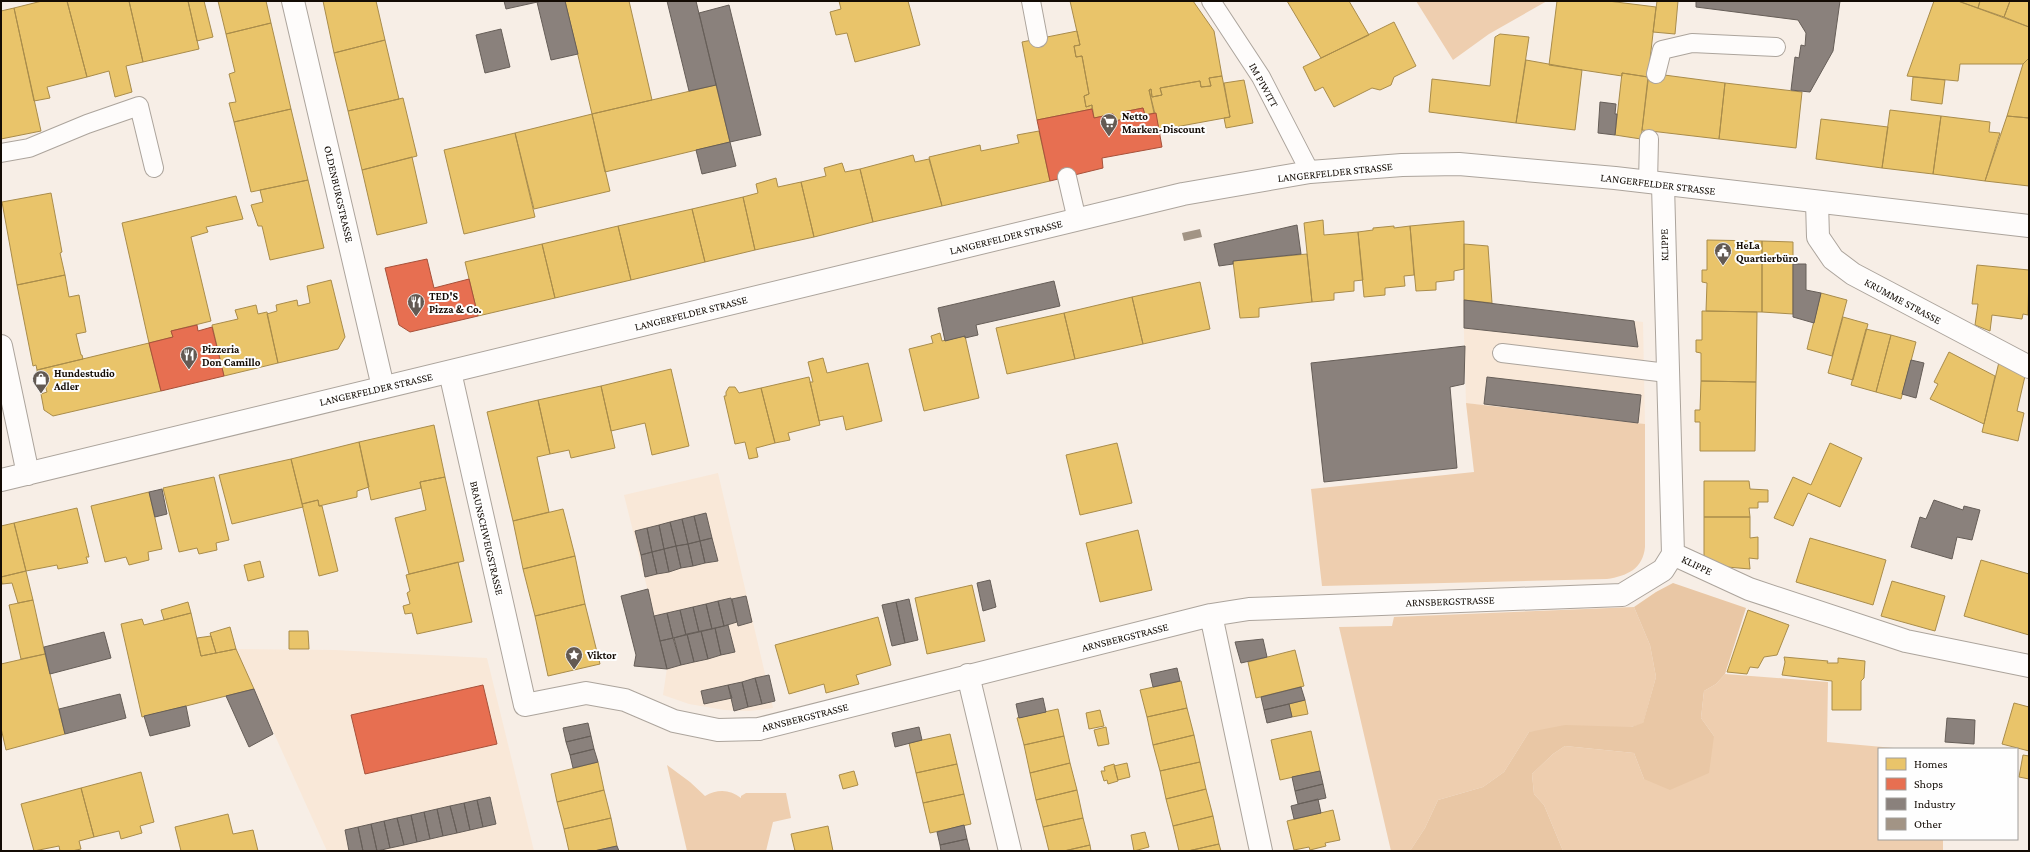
<svg xmlns="http://www.w3.org/2000/svg" width="2030" height="852" viewBox="0 0 2030 852" font-family="'Crimson Pro',serif">
  <style>
    .built { fill: #f9e8d8 }
    .green { fill: #eeceaf }
    .forest { fill: #e9c7a5 }
    .homes { fill: #e9c46a; stroke: #a98c4b }
    .shops { fill: #e76f51; stroke: #a7513a }
    .industry { fill: #8a817c; stroke: #665e58 }
    .building { fill: #a29485 }
    .lines { fill: none; stroke-linecap: round; stroke-linejoin: round }
    .service-casing { stroke: #aca49c; stroke-width: 20 }
    .minor-casing { stroke: #aca49c; stroke-width: 24 }
    .secondary-casing { stroke: #aca49c; stroke-width: 24 }
    .service { stroke: #fefcfb; stroke-width: 18 }
    .minor { stroke: #fefcfb; stroke-width: 22 }
    .secondary { stroke: #fefcfb; stroke-width: 22 }
    .labels { text-anchor: middle; dominant-baseline: central; stroke-width: 4; stroke-linejoin: round; paint-order: stroke }
    .street-label { font-size: 11px; fill: #130b04; stroke: #fefefe }
    .poi-label { font-size: 11px; font-weight: bold; fill: #130b04; stroke: #fefefe; text-anchor: start }
  </style>
  <rect width="100%" height="100%" fill="#f7eee6"/>
  <!-- built -->
  <path class="built" d="M1463,300L1643,322L1645,424L1466,403Z
    M718,473L773,708L749,711L724,710L689,704L663,695L667,668L624,495Z
    M236,649L335,650L487,658L534,851H327Z"/>
  <!-- green -->
  <path class="green" d="M1416,1H1547L1489,34L1453,60Z
    M1466,403L1645,424V547C1643,569 1627,576 1607,579L1322,586L1311,489L1474,472Z
    M1634,607L1650,645L1656,677L1643,724L1631,727L1529,732L1504,772L1483,787L1438,800L1425,828L1410,851H1391L1339,627L1392,626L1394,617Z
    M1725,674L1828,682L1827,742L1905,749H1879V839H1943V851H1563L1544,805L1534,794L1532,774L1553,754L1565,746L1634,753L1644,779L1714,736L1701,718L1704,691L1716,684Z
    M667,765L690,782L705,796C717,789 730,789 741,798V796L746,793H786L791,818L773,822L766,851H687Z"/>
  <!-- forest -->
  <path class="forest" d="M1673,583L1746,608L1725,674L1716,684L1704,691L1701,718L1714,736L1709,773L1670,790L1644,779L1634,753L1565,746L1553,754L1532,774L1534,794L1544,805L1563,851H1410L1425,828L1438,800L1483,787L1504,772L1529,732L1565,725L1631,727L1643,723L1656,677L1650,645L1634,607L1656,592Z"/>
  <!-- homes -->
  <path class="homes" d="M42,1H67L87,77L47,87L50,98L34,101L14,8Z
    M67,1H129L143,62L126,66L132,92L115,97L109,71L87,77Z
    M129,1H188L199,49L143,62Z
    M188,1H204L213,37L197,41Z
    M218,1H266L271,23L226,34Z
    M323,1H376L385,40L334,53Z
    M565,1H629L652,100L592,114Z
    M839,1H908L920,45L855,62L847,33L836,35L830,12L841,9Z
    M1070,1H1193L1214,31L1222,76L1209,78L1211,86L1201,87L1200,81L1160,88L1162,95L1152,97L1151,89L1149,90L1154,113L1145,115L1143,108L1123,112L1124,119L1115,121L1113,114L1094,118L1092,105L1086,107L1084,96L1089,94L1082,56L1076,57L1074,46L1080,45Z
    M1287,1H1349L1369,35L1321,58Z
    M1557,1H1608L1656,7L1648,77L1622,73V76L1549,65Z
    M1657,1H1678L1675,34L1653,32Z
    M1934,1H1958L2029,27V58L2023,64H1960L1958,81L1907,76Z
    M1958,1H1980L1978,8Z
    M1980,1H2010L2004,17L1978,8Z
    M2010,1H2029V27L2004,17Z
    M14,8L41,131L1,139V11Z
    M1394,22L1416,66L1394,77L1391,85L1380,90L1372,88L1334,107L1323,87L1315,91L1303,67Z
    M271,23L291,109L234,122L229,103L236,102L229,74L235,72L226,34Z
    M1077,31L1080,45L1074,46L1076,57L1082,56L1089,94L1084,96L1086,107L1092,105V109L1037,120L1022,42Z
    M1500,34L1529,37L1516,123L1429,112L1432,79L1490,86L1495,37Z
    M385,40L399,99L348,111L334,53Z
    M2029,58V118L2007,116L2023,64Z
    M1526,60L1582,70L1575,130L1516,123Z
    M1622,73L1648,77L1641,139L1615,135Z
    M1649,73L1725,83L1719,139L1642,130Z
    M1222,76L1230,117L1159,130L1149,90L1151,89L1152,97L1162,95L1160,88L1200,81L1201,87L1211,86L1209,78Z
    M1913,77L1945,80L1942,104L1911,100Z
    M1244,80L1253,123L1226,128L1224,118L1230,117L1224,83Z
    M1725,83L1802,92L1796,148L1719,139Z
    M716,85L730,142L605,172L592,114Z
    M403,98L417,156L362,170L348,111Z
    M291,109L308,180L251,192L234,122Z
    M1890,110L1941,116L1933,174L1882,168Z
    M592,114L610,191L534,209L515,133Z
    M1941,116L1990,122L1989,132L2000,133L1985,181L1933,174Z
    M2007,116L2029,118V186L1985,181Z
    M1821,119L1888,127L1882,168L1816,159Z
    M1039,131L1050,181L942,206L929,157L980,145L981,151L1019,143L1017,135Z
    M515,133L535,217L464,234L444,150Z
    M913,155L915,162L929,159L942,206L873,222L860,169Z
    M412,157L427,223L377,235L362,170Z
    M842,163L845,172L860,169L873,222L814,237L801,182L826,176L824,168Z
    M776,178L778,187L801,182L814,237L755,250L743,197L758,193L756,184Z
    M308,180L324,248L270,260L262,226H258L251,205L263,202L260,190Z
    M51,193L62,252L60,253L65,275L17,285L2,202Z
    M236,196L243,219L206,227L208,232L191,237L211,321L171,331L173,337L149,343L122,223Z
    M743,197L755,250L705,262L692,209Z
    M692,209L705,262L631,280L618,226Z
    M1323,220L1324,235L1358,232L1363,280L1354,281V291L1334,293V300L1312,302L1304,223Z
    M1464,221V269L1454,271V280L1436,282V290L1416,291L1410,226Z
    M618,226L631,280L555,298L542,244Z
    M1394,226V228L1410,226L1414,275L1404,276L1405,286L1385,288V295L1364,297L1358,232L1373,230V228Z
    M1707,240L1762,241V312L1706,311L1707,283L1702,282V270H1707Z
    M1762,241L1793,242V314L1762,312Z
    M542,244L555,298L478,316L465,262Z
    M1464,244L1488,246L1492,303L1464,300Z
    M1307,254L1312,302L1259,308V317L1240,318L1233,261Z
    M1977,265L2029,270L2028,315L2023,314L2022,319L1992,315L1990,331L1975,325L1978,304H1972Z
    M65,275L69,297L79,295L86,332L76,334L81,355H82L83,359L37,370L36,365L33,366L17,285Z
    M331,280L345,337L338,349L278,363L267,314L277,311L276,305L297,300L298,306L310,303L307,286Z
    M1200,282L1210,329L1143,344L1132,297Z
    M1821,293L1847,300L1832,356L1807,349Z
    M1132,297L1143,344L1075,359L1064,313Z
    M256,305L258,314L267,312L278,363L224,376L212,325L238,319L235,310Z
    M1702,311L1757,312L1756,382L1701,381V353L1696,352V340H1702Z
    M1064,313L1075,359L1007,374L996,328Z
    M1843,317L1868,324L1853,380L1828,373Z
    M1866,329L1891,335L1876,392L1851,385Z
    M940,333L942,341L965,336L979,398L924,411L909,349L933,343L931,336Z
    M1891,335L1916,342L1901,399L1876,392Z
    M149,343L161,391L53,416L44,410L41,394L47,392L41,370L37,372V370Z
    M1949,352L1995,376L1984,424L1930,399L1938,384L1934,382Z
    M823,358L827,373L868,363L882,421L846,430L843,416L819,421L810,382H813L808,362Z
    M1999,362L2025,376L2017,411L2024,413L2018,441L1982,432Z
    M671,369L689,446L652,455L645,423L611,431L601,386Z
    M809,377L820,425L788,433L790,440L775,443L761,388Z
    M1701,381L1756,382L1755,451H1700V422H1695V410H1700Z
    M601,386L615,448L571,458L569,450L550,454L538,400Z
    M729,387H735L739,393L761,388L775,443L756,448L758,457L749,459L745,442L735,444L724,396H726V392Z
    M538,400L550,454L537,457L549,512L513,521L487,412Z
    M434,425L445,477L420,482L421,488L371,500L359,442Z
    M359,442L369,487L357,491V497L319,506L318,500L302,504L291,459Z
    M1117,443L1132,503L1080,515L1066,455Z
    M1830,443L1862,458L1840,507L1808,493L1793,526L1774,518L1793,477L1811,485Z
    M291,459L303,507L232,524L219,475Z
    M214,477L229,540L216,543L217,550L199,554L197,548L179,552L163,488Z
    M445,477L464,561L409,574L395,518L426,510L420,482Z
    M1704,481H1749L1750,489L1768,490V502H1758V508H1749L1750,517H1704Z
    M149,492L162,549L148,552L149,560L129,565L126,557L105,562L91,506Z
    M318,500L319,506H322L338,571L319,576L302,504Z
    M77,508L89,557H86L88,563L58,569L57,565L26,571L14,523Z
    M563,509L575,556L523,569L513,521Z
    M1704,517H1750V538L1758,537V559L1749,558L1750,569L1704,565Z
    M14,523L26,571L1,577V526Z
    M1138,530L1152,590L1100,602L1086,543Z
    M1810,538L1886,560L1873,605L1796,582Z
    M575,556L585,604L535,616L523,569Z
    M1981,560L2029,574V635L1964,616Z
    M260,561L264,577L248,581L244,565Z
    M458,562L472,622L417,634L412,613L405,614L403,606L410,604L407,593L410,591L406,575Z
    M26,571L33,600L18,603L12,583L2,584L1,577Z
    M1892,581L1945,596L1935,631L1881,616Z
    M972,585L985,641L927,654L915,598Z
    M33,600L45,654L21,659L9,605Z
    M188,602L191,613L164,620L161,610Z
    M585,604L600,664L548,676L535,616Z
    M1748,610L1789,625L1777,655L1764,657L1758,668L1750,667L1747,674L1727,672Z
    M191,613L201,656L236,649L254,689L142,717L121,624L142,619L144,625Z
    M878,617L891,665L856,675L859,684L826,693L824,684L789,694L775,645Z
    M230,627L236,649L216,653L210,633Z
    M289,631H308L309,649H289Z
    M211,636L216,653L201,656L197,638Z
    M1295,650L1304,686L1256,698L1248,662Z
    M45,654L65,734L6,750L1,728V664Z
    M1784,657L1828,661L1827,663H1838V658L1865,661L1864,678L1861,681V710H1832V681L1782,675L1785,662Z
    M1181,681L1187,708L1147,717L1140,690Z
    M1305,700L1308,714L1292,717L1289,704Z
    M2014,703L2029,707V751L2002,744Z
    M1187,708L1194,735L1153,745L1147,717Z
    M1058,709L1064,736L1024,745L1017,718Z
    M1100,710L1104,726L1089,729L1086,713Z
    M1106,727L1109,744L1098,746L1094,730Z
    M1311,731L1320,771L1280,780L1271,740Z
    M950,734L957,764L916,773L909,743Z
    M1194,735L1200,762L1160,771L1153,745Z
    M1064,736L1070,763L1030,773L1024,745Z
    M2023,755L2029,756V779L2019,777Z
    M598,762L604,790L557,802L551,774Z
    M1200,762L1206,789L1166,799L1160,771Z
    M1070,763L1077,790L1036,800L1030,773Z
    M1127,763L1130,777L1118,780L1114,766Z
    M957,764L964,794L923,803L916,773Z
    M1114,764L1118,781L1108,784L1107,780L1104,781L1101,771H1105L1104,767Z
    M854,771L858,785L843,789L839,775Z
    M141,772L154,822L140,826L142,833L121,839L119,831L94,837L81,788Z
    M81,788L94,837L79,841L81,849L72,851H60L59,846L34,851L21,804Z
    M1206,789L1213,816L1173,826L1166,799Z
    M604,790L611,818L564,829L557,802Z
    M1077,790L1083,818L1043,827L1036,800Z
    M964,794L971,824L930,833L923,803Z
    M1333,810L1340,840L1325,843L1326,846L1310,850L1309,847L1294,850L1287,821Z
    M228,814L233,834L253,830L258,851H181L175,827Z
    M1213,816L1219,844L1188,851H1179L1173,826Z
    M611,818L617,846L594,851H569L564,829Z
    M1083,818L1090,845L1064,851H1049L1043,827Z
    M828,826L833,851H795L791,834Z
    M1145,832L1149,847L1134,851L1131,835Z
    M1219,844L1221,851H1188Z
    M1090,845L1091,851H1064Z"/>
  <!-- shops -->
  <path class="shops" d="M1143,108L1145,115L1156,113L1162,147L1102,158L1103,168L1050,181L1037,120L1092,109L1094,118L1113,114L1115,121L1124,119L1123,112Z
    M427,259L434,288L469,279L478,316L410,332L399,325L385,268Z
    M197,325L198,331L212,327L224,376L161,391L149,343L173,337L171,331Z
    M483,685L497,744L365,774L351,715Z"/>
  <!-- industry -->
  <path class="industry" d="M504,1H542L506,9Z
    M542,1H565L578,54L551,60L537,2Z
    M667,1H696L716,85L689,91Z
    M1696,1H1840L1833,51L1810,92L1791,90L1795,57L1799,58L1801,45L1805,46L1806,33L1798,20L1696,7Z
    M729,5L761,135L730,142L699,13Z
    M501,29L510,67L485,73L476,35Z
    M1600,102L1616,104L1615,114H1617L1615,135L1598,133Z
    M730,142L736,166L702,174L696,150Z
    M1297,225L1301,254L1233,261V264L1219,266L1214,244Z
    M1793,264H1806V290L1821,293L1814,323L1793,317Z
    M1054,281L1060,306L976,325L978,335L965,338V336L945,341L938,308Z
    M1464,300L1634,321L1638,347L1464,328Z
    M1465,346L1464,384L1450,387L1457,468L1324,482L1311,363Z
    M1911,360L1924,363L1916,398L1902,394Z
    M1487,377L1641,395L1638,423L1484,404Z
    M162,489L167,514L155,517L149,492Z
    M1934,500L1963,510L1964,506L1980,510L1972,540L1957,537L1952,559L1911,547L1920,517L1926,519Z
    M706,513L712,538L700,541L694,516Z
    M694,516L700,541L688,544L682,519Z
    M682,519L688,544L676,546L670,522Z
    M670,522L676,546L664,549L659,525Z
    M659,525L664,549L652,552L647,528Z
    M647,528L652,552L641,555L635,531Z
    M712,538L718,561L705,563L700,541Z
    M700,541L705,563L693,566L688,544Z
    M688,544L693,566L681,568L676,546Z
    M676,546L681,568L669,572L664,549Z
    M664,549L669,572L657,574L652,552Z
    M652,552L657,574L645,577L641,555Z
    M990,580L996,607L983,611L977,583Z
    M648,589L654,616L667,669L634,666L636,655L621,596Z
    M746,596L752,622L738,626L732,599Z
    M731,598L737,622L724,626L718,601Z
    M909,599L918,640L905,643L896,602Z
    M718,601L724,626L712,629L706,604Z
    M896,602L905,643L892,646L882,605Z
    M706,604L712,629L699,632L693,607Z
    M693,607L699,632L686,635L680,610Z
    M680,610L686,635L673,638L667,613Z
    M667,613L673,638L660,641L654,616Z
    M728,625L735,652L721,655L715,628Z
    M715,628L721,655L708,659L701,631Z
    M701,631L708,659L694,662L687,634Z
    M104,632L111,658L50,674L44,647Z
    M687,634L694,662L681,665L674,638Z
    M673,638L681,665L667,669L660,641Z
    M1263,639L1267,657L1241,663L1235,642Z
    M1177,668L1180,681L1153,687L1150,674Z
    M769,675L775,701L762,704L755,678Z
    M755,678L762,704L748,707L742,682Z
    M742,682L748,707L734,711L728,685Z
    M728,685L732,698L704,704L701,691Z
    M1301,687L1305,700L1264,710L1261,697Z
    M254,689L273,734L249,747L226,696Z
    M120,694L126,718L65,734L59,709Z
    M1043,698L1046,712L1019,718L1016,704Z
    M1289,704L1292,717L1267,723L1264,710Z
    M186,706L190,726L150,736L144,716Z
    M1947,718L1975,720L1974,744L1945,742Z
    M588,723L591,736L566,742L563,728Z
    M919,727L922,740L895,747L892,733Z
    M591,736L594,749L570,755L566,742Z
    M594,749L598,762L573,768L570,755Z
    M1320,771L1323,784L1295,791L1292,777Z
    M1323,784L1326,798L1298,804L1295,791Z
    M490,797L496,824L483,827L477,800Z
    M1318,799L1321,813L1294,819L1291,806Z
    M477,800L483,827L470,830L464,803Z
    M464,803L470,830L457,833L450,806Z
    M450,806L457,833L443,836L437,809Z
    M437,809L443,836L430,839L424,812Z
    M424,812L430,839L417,842L411,815Z
    M411,815L417,842L404,845L397,818Z
    M397,818L404,845L390,848L384,821Z
    M384,821L390,848L377,851L371,824Z
    M371,824L377,851H363L358,827Z
    M964,825L967,839L940,845L937,832Z
    M358,827L363,851H349L345,830Z
    M967,839L970,851H941L940,845Z
    M617,846L619,851H594Z"/>
  <!-- building -->
  <path class="building" d="M1200,229L1202,237L1184,241L1182,233Z"/>
  <g class="lines">
    <!-- service casing -->
    <g class="service-casing">
      <path id="service" d="M1031,1L1038,38
        M1211,1L1261,77L1310,172
        M1656,74L1662,50L1692,43L1776,47
        M1,153L29,148L87,124L139,106L154,168
        M1067,177L1077,220
        M1648,183L1649,139
        M1502,353L1667,373"/>
    </g>
    <!-- minor casing -->
    <g class="minor-casing">
      <path id="minor" d="M293,1L383,387
        M1663,185L1673,554L1749,589L1906,641L2029,666
        M1817,202L1818,237L1833,259L1853,274L2029,367
        M450,372L525,705L586,693L625,700L674,721L718,730L759,729L1211,615L1249,609L1622,595L1663,570L1673,554
        M1211,615L1261,851
        M968,675L1010,851"/>
    </g>
    <!-- secondary casing -->
    <g class="secondary-casing">
      <path id="secondary" d="M1,346L28,474
        M1,480L1183,194L1310,172L1402,165L1459,164L1615,178L2029,226"/>
    </g>
    <!-- service -->
    <use href="#service" class="service"/>
    <!-- minor -->
    <use href="#minor" class="minor"/>
    <!-- secondary -->
    <use href="#secondary" class="secondary"/>
  </g>
  <!-- icons -->
  <defs>
    <g id="supermarket-pin" transform="scale(0.9)"><path d="M0 17L-7.5 6A9.5 9.5 0 1 1 7.5 6Z" fill="#635a53" stroke="#fefefe"/><path d="M-6-5.5h2.5l.6 2H6L4.5 2H-2.5L-4.4-4H-6ZM-1.5 3.2a1.3 1.3 0 1 0 .1 0ZM3 3.2a1.3 1.3 0 1 0 .1 0Z" fill="#fff"/></g>
    <g id="civic-pin" transform="scale(0.9)"><path d="M0 17L-7.5 6A9.5 9.5 0 1 1 7.5 6Z" fill="#635a53" stroke="#fefefe"/><path d="M-.6-6.5H3V-4.5H.6V-3L4-1V1h2V6H-6V1h2V-1L-.6-3ZM-1.2 2.5V6h2.4V2.5Z" fill="#fff"/></g>
    <g id="restaurant-pin" transform="scale(0.9)"><path d="M0 17L-7.5 6A9.5 9.5 0 1 1 7.5 6Z" fill="#635a53" stroke="#fefefe"/><path d="M-5-6h1v4h1v-4h1v4h1v-4h1v5L-1.5 .5V6h-2V.5L-5-1ZM5-6V6H3V1.5H1.5Q1.5-4 5-6Z" fill="#fff"/></g>
    <g id="shop-pin" transform="scale(0.9)"><path d="M0 17L-7.5 6A9.5 9.5 0 1 1 7.5 6Z" fill="#635a53" stroke="#fefefe"/><path d="M-5-2.5h2.3a2.7 3.5 0 0 1 5.4 0H5L5.5 6h-11ZM-1.5-2.5h3a1.5 2.3 0 0 0-3 0Z" fill="#fff"/></g>
    <g id="sight-pin" transform="scale(0.9)"><path d="M0 17L-7.5 6A9.5 9.5 0 1 1 7.5 6Z" fill="#635a53" stroke="#fefefe"/><path d="M0-6L1.8-2.2L6-1.7L2.9 1.2L3.7 5.4L0 3.3L-3.7 5.4L-2.9 1.2L-6-1.7L-1.8-2.2Z" fill="#fff"/></g>
  </defs>
  <g fill-rule="evenodd">
    <use href="#supermarket-pin" x="1109" y="122"/>
    <use href="#civic-pin" x="1723" y="251"/>
    <use href="#restaurant-pin" x="416" y="302"/>
    <use href="#restaurant-pin" x="189" y="355"/>
    <use href="#shop-pin" x="41" y="379"/>
    <use href="#sight-pin" x="574" y="655"/>
  </g>
  <g class="labels">
    <!-- street labels -->
    <g class="street-label">
      <text transform="translate(1264 85) rotate(61)">IM PIWITT</text>
      <text transform="translate(1335 172) rotate(-6)">LANGERFELDER STRASSE</text>
      <text transform="translate(1658 184) rotate(7)">LANGERFELDER STRASSE</text>
      <text transform="translate(339 194) rotate(77)">OLDENBURGSTRASSE</text>
      <text transform="translate(1006 237) rotate(-14)">LANGERFELDER STRASSE</text>
      <text transform="translate(1664 245) rotate(-91)">KLIPPE</text>
      <text transform="translate(1903 301) rotate(28)">KRUMME STRASSE</text>
      <text transform="translate(691 313) rotate(-14)">LANGERFELDER STRASSE</text>
      <text transform="translate(376 389) rotate(-13)">LANGERFELDER STRASSE</text>
      <text transform="translate(487 538) rotate(77)">BRAUNSCHWEIGSTRASSE</text>
      <text transform="translate(1697 565) rotate(25)">KLIPPE</text>
      <text transform="translate(1450 601) rotate(-2)">ARNSBERGSTRASSE</text>
      <text transform="translate(1125 637) rotate(-14)">ARNSBERGSTRASSE</text>
      <text transform="translate(805 717) rotate(-14)">ARNSBERGSTRASSE</text>
    </g>
    <!-- poi labels -->
    <g class="poi-label">
      <text x="1122" y="116">Netto<tspan x="1122" dy="13">Marken-Discount</tspan></text>
      <text x="1736" y="245">HeLa<tspan x="1736" dy="13">Quartierbüro</tspan></text>
      <text x="429" y="296">TED'S<tspan x="429" dy="13">Pizza &amp; Co.</tspan></text>
      <text x="202" y="349">Pizzeria<tspan x="202" dy="13">Don Camillo</tspan></text>
      <text x="54" y="373">Hundestudio<tspan x="54" dy="13">Adler</tspan></text>
      <text x="587" y="655">Viktor</text>
    </g>
  </g>
  <!-- border -->
  <rect width="2030" height="852" fill="none" stroke="#130b04" stroke-width="4"/>
  <!-- legend -->
  <rect x="1878" y="748" width="140" height="92" fill="#fefefe" stroke="#a09d9a"/>
  <rect x="1886" y="758" width="20" height="12" fill="#e9c46a" stroke="#a09d9a"/>
  <text x="1914" y="768" font-size="12" fill="#130b04">Homes</text>
  <rect x="1886" y="778" width="20" height="12" fill="#e76f51" stroke="#a09d9a"/>
  <text x="1914" y="788" font-size="12" fill="#130b04">Shops</text>
  <rect x="1886" y="798" width="20" height="12" fill="#8a817c" stroke="#a09d9a"/>
  <text x="1914" y="808" font-size="12" fill="#130b04">Industry</text>
  <rect x="1886" y="818" width="20" height="12" fill="#a29485" stroke="#a09d9a"/>
  <text x="1914" y="828" font-size="12" fill="#130b04">Other</text>
</svg>
